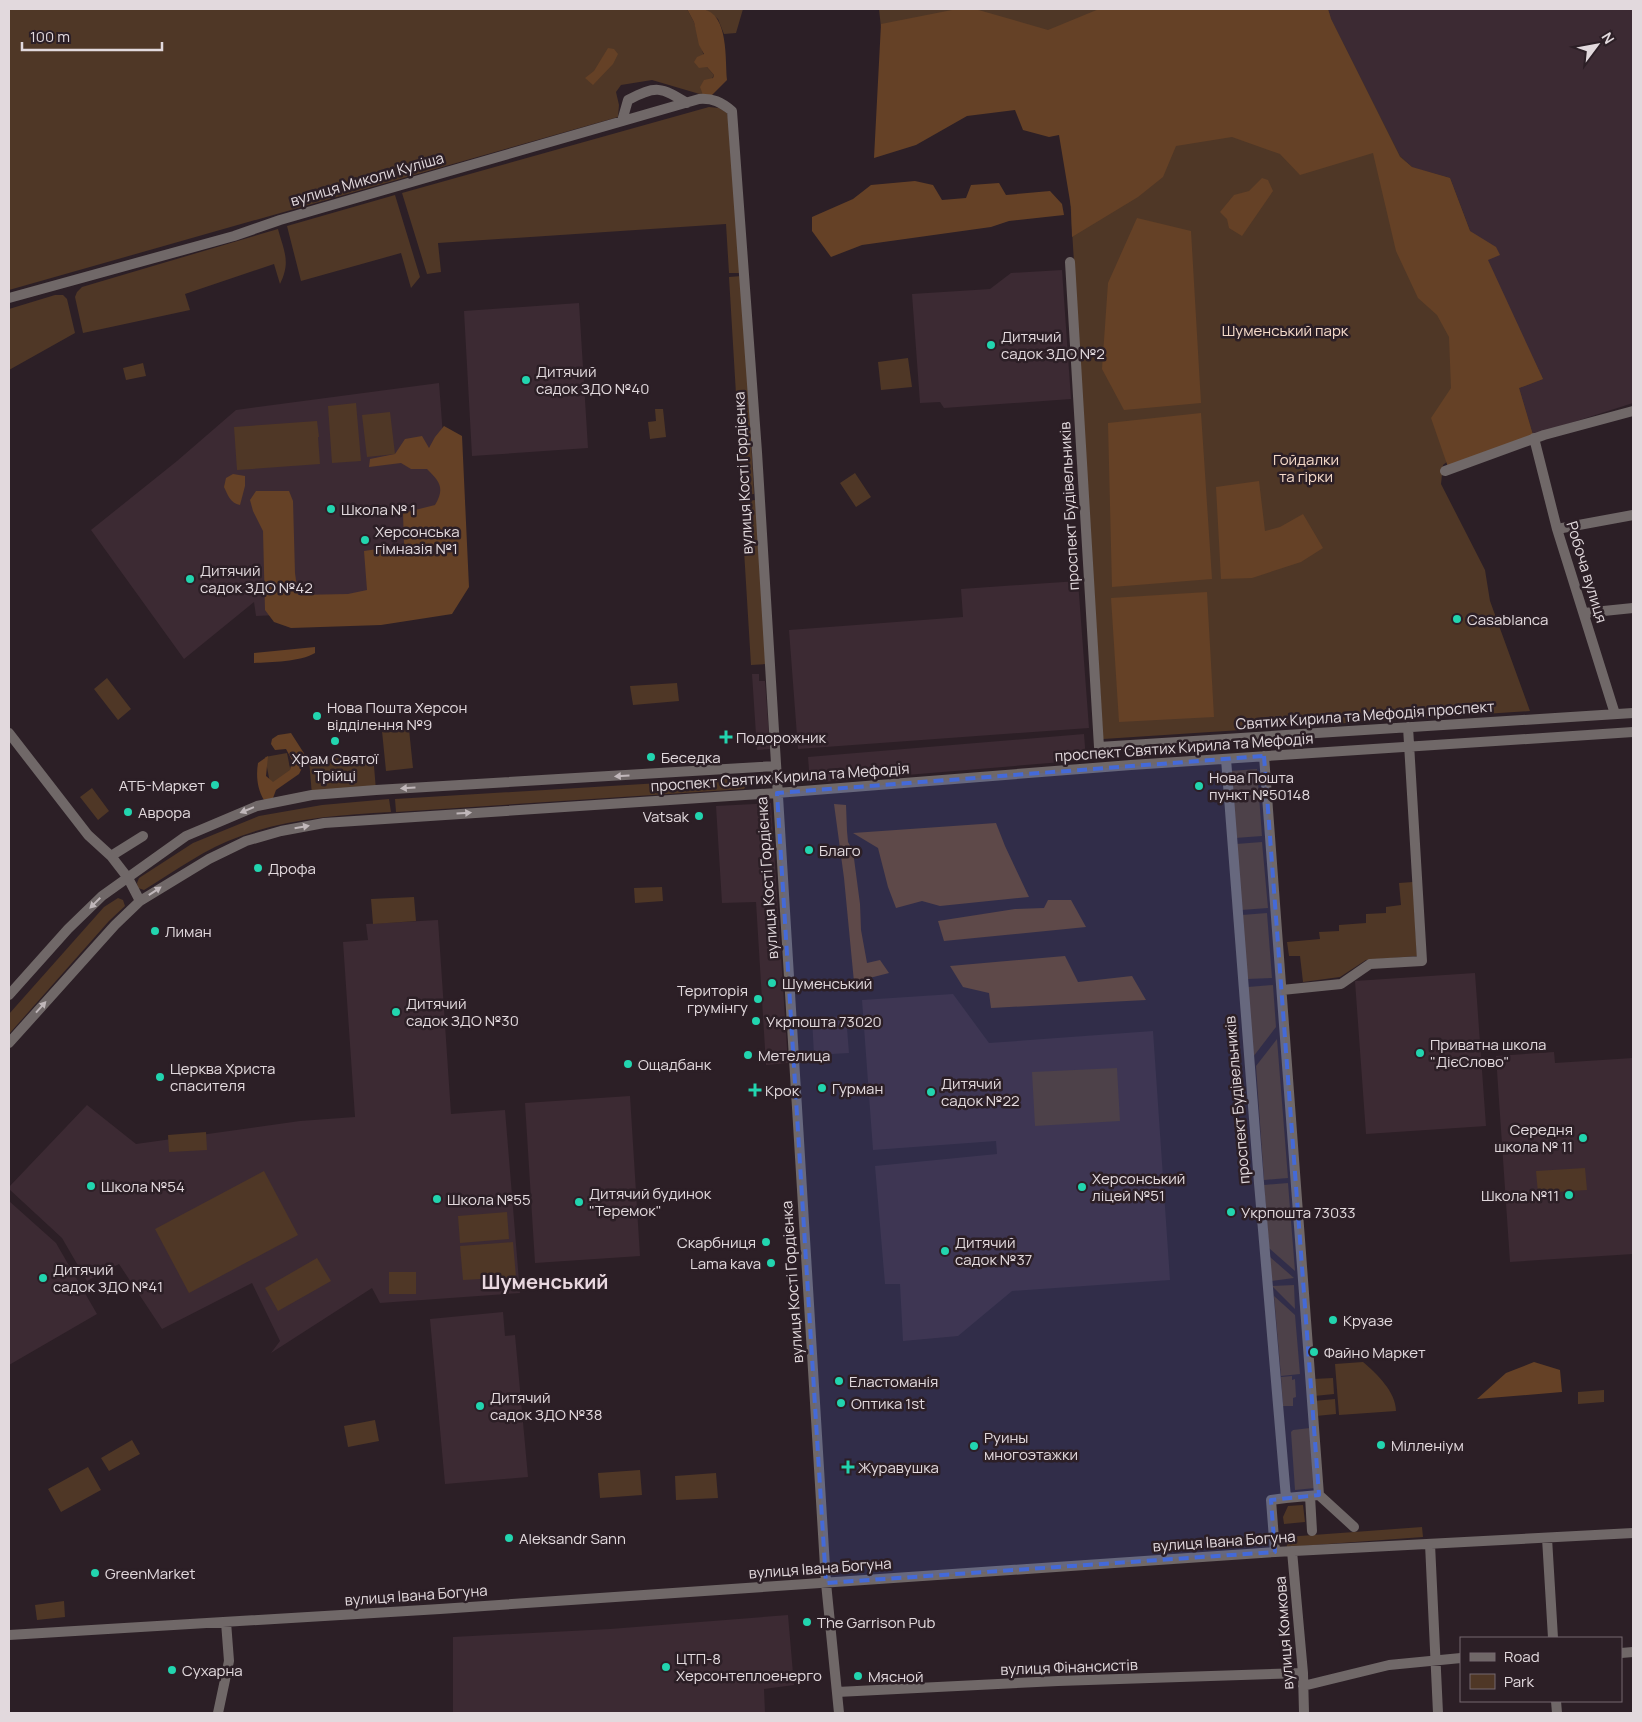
<svg xmlns="http://www.w3.org/2000/svg" width="1642" height="1722" viewBox="0 0 1642 1722" font-family="Manrope,sans-serif">
  <style>
    .built { fill: #3c2a33 }
    .green { fill: #4f3726 }
    .forest { fill: #654126 }
    .lines { fill: none; stroke-linecap: round; stroke-linejoin: round }
    .minor { stroke: #706868; stroke-width: 10 }
    .oneway { fill: #c0b7ba }
    .marked { fill: #446ad9; fill-opacity: 0.2; stroke: #446ad9; stroke-width: 4; stroke-dasharray: 10 6; stroke-linejoin: round }
    .poi-dot { fill: #22d5af; stroke: #2c1f26; stroke-width: 2 }
    .labels { text-anchor: middle; dominant-baseline: central; stroke-width: 5; stroke-linejoin: round; paint-order: stroke }
    .street-label { font-size: 15px; fill: #e2d9dd; stroke: #2c1f26 }
    .park-label { font-size: 15px; fill: #f6dbca; stroke: #2c1f26 }
    .poi-label { font-size: 15px; fill: #e2d9dd; stroke: #2c1f26; text-anchor: start }
    .district-label { font-size: 20px; font-weight: bold; fill: #e8d7df; stroke: #2c1f26 }
  </style>
  <rect width="100%" height="100%" fill="#2c1f26"/>
  <!-- built -->
  <path class="built" d="M1328,9H1633V403L1533,435L1470,231L1450,178L1413,168L1400,156L1330,19Z
    M1062,270L1071,399L944,408L940,402L920,403L912,294L990,289L1011,273Z
    M579,303L588,448L472,456L464,311Z
    M439,383L456,607L256,616L254,602L184,659L91,530L177,461L236,410Z
    M1078,581L1089,728L798,749L789,630L963,617L961,589Z
    M752,674H759V681H765L770,749L757,750Z
    M1084,734L1086,760L810,783L808,757Z
    M771,803L788,1063L766,1065L756,902L722,903L716,806Z
    M438,920L451,1114L505,1110L520,1293L380,1303L372,1288L271,1353L280,1341L252,1283L162,1329L119,1264L87,1281L62,1238L9,1189V1187L87,1105L136,1144L300,1121L355,1117L343,942L368,940L366,924Z
    M1475,973L1486,1126L1366,1134L1355,981Z
    M953,994L989,1043L1153,1031L1170,1280L1012,1291L958,1336L903,1341L900,1284H885L875,1166L997,1154L996,1141L873,1150L862,1000Z
    M846,1016L849,1053L814,1055L812,1018Z
    M1554,1052L1555,1063L1633,1058V1254L1510,1262L1496,1056Z
    M630,1096L640,1256L535,1263L525,1103Z
    M9,1201L56,1243L97,1314L9,1365Z
    M503,1312L505,1336L515,1335L528,1477L445,1484L430,1319Z
    M788,1615L794,1685L764,1689L765,1713H453V1637L610,1629Z"/>
  <!-- green -->
  <path class="green" d="M9,9H687L694,22L707,67L714,75L703,95L652,80L621,85L616,92L619,105L618,117L9,290Z
    M705,9H743L736,33L724,34L718,19Z
    M879,9H1328L1331,19L1400,156L1413,168L1450,178L1470,231L1543,379L1519,388L1533,435L1453,457L1443,465L1441,484L1485,570L1490,601L1530,711L1103,739L1066,131L882,37Z
    M709,107L719,108L727,113L729,122L741,273H729L726,224L438,243L441,272L427,274L402,193Z
    M395,195L420,277L411,288L401,253L301,281L287,226Z
    M278,229C284,251 291,262 280,284L274,264L185,294L190,310L83,333L75,297L77,292L82,287Z
    M742,276L754,494L742,495L729,277Z
    M55,295H63L67,299L75,333L9,370V309Z
    M908,358L912,387L881,390L878,362Z
    M143,363L146,376L126,380L123,368Z
    M356,403L361,461L332,463L328,406Z
    M655,409H663L666,437L650,439L648,422L656,421Z
    M390,412L395,454L367,457L362,415Z
    M317,421L319,437H318L320,464L237,470L234,427Z
    M855,473L871,497L856,507L840,483Z
    M756,500L766,664L751,665L741,501Z
    M107,678L131,709L118,720L94,689Z
    M677,683L679,701L633,705L630,686Z
    M409,729L413,768L386,771L382,731Z
    M287,753L292,778L270,783L265,757Z
    M373,754L376,790L312,795L309,760Z
    M1257,769L1262,836L1235,838L1230,771Z
    M742,778H745L748,783L744,789L396,812L395,799Z
    M92,788L109,811L98,820L80,797Z
    M389,799L391,812C340,815 289,818 241,836C206,848 175,871 144,890L138,888L137,883L139,878L193,843L259,816L322,805Z
    M1262,842L1268,908L1241,910L1236,844Z
    M1413,882L1417,956L1366,960L1340,977L1303,982L1300,956H1289L1287,942L1320,939L1319,932L1339,931V925L1366,923V914L1386,913V907L1401,905L1399,883Z
    M662,887L663,901L635,903L634,888Z
    M414,897L416,921L373,924L371,899Z
    M118,898L123,900L125,906L109,921L9,1034V1014L104,907Z
    M1267,913L1272,978L1247,979L1242,915Z
    M1273,985L1276,1027L1253,1057L1248,987Z
    M1277,1039L1288,1178L1264,1180L1256,1066Z
    M1117,1068L1120,1121L1035,1126L1032,1072Z
    M206,1132L207,1150L169,1152L168,1135Z
    M1585,1168L1587,1190L1538,1193L1536,1171Z
    M264,1171L298,1235L189,1293L155,1229Z
    M1288,1183L1295,1271L1269,1248L1264,1185Z
    M507,1212L509,1239L460,1243L458,1216Z
    M513,1242L516,1277L463,1280L460,1246Z
    M1269,1256L1294,1278L1271,1281Z
    M317,1258L331,1281L278,1311L265,1288Z
    M389,1272H416V1294H389Z
    M1294,1285L1295,1309L1272,1286Z
    M1274,1296L1295,1315L1300,1374L1281,1376Z
    M1363,1362C1377,1374 1396,1392 1396,1411L1339,1415L1335,1364Z
    M1292,1376V1380L1295,1379L1296,1397L1293,1398V1406H1283L1281,1377Z
    M1333,1378L1334,1394L1314,1396L1313,1379Z
    M1604,1390V1402L1578,1404V1392Z
    M1335,1399L1336,1414L1316,1416L1314,1401Z
    M375,1420L379,1441L348,1447L344,1426Z
    M1310,1428L1315,1488L1295,1490L1291,1432L1293,1430Z
    M132,1440L140,1454L109,1471L101,1458Z
    M88,1467L101,1490L61,1512L48,1489Z
    M640,1470L642,1495L600,1498L598,1473Z
    M716,1473L718,1498L676,1500L675,1476Z
    M1303,1505L1305,1522L1284,1524L1283,1517L1288,1506Z
    M1422,1527L1423,1537L1287,1547L1286,1537Z
    M64,1601L65,1617L37,1620L35,1605Z"/>
  <!-- forest -->
  <path class="forest" d="M687,9C692,9 698,8 703,9C729,14 725,60 727,80L711,96L703,95L700,87L704,80L713,78L714,75L707,67L699,68L694,62L697,57L704,54L699,45L694,22Z
    M957,9H975L1048,30L1099,9H1328L1331,19L1400,157L1412,167L1450,178L1470,231L1496,247L1500,255L1488,260L1543,379L1519,388L1533,435L1448,467L1431,418L1451,388L1449,337L1437,315L1418,298L1396,251L1373,153L1300,175L1280,154L1232,137L1176,146L1163,177L1138,197L1072,237L1071,207L1059,135L1049,137L1023,130L1015,110L967,116L916,145L874,158L881,24Z
    M608,48L614,49L618,54L613,64L593,85L585,78L594,71Z
    M1262,178L1268,180L1273,191L1242,236L1229,228L1227,219L1220,212L1234,195L1249,191Z
    M915,181L933,185L942,200L966,198L971,185L999,183L1006,195L1050,191L1062,204L1064,215L1009,221L991,227L862,245L831,257L812,231V217L853,199L871,185Z
    M1137,218L1191,231L1201,403L1124,410L1102,369L1108,283Z
    M1201,413L1212,579L1112,587L1108,423Z
    M444,426L462,436L469,587L452,614L381,625L291,628L274,622L265,610L263,531L253,511L250,500L256,491H289L293,501L295,573L298,595L348,594L367,590L364,551L404,545L403,513L435,505C445,488 440,482 427,469H411L401,463L369,467L370,459L395,454L405,439L422,436L429,448L435,437Z
    M233,474L245,476V486L240,505C230,503 228,495 224,487L226,478Z
    M1259,481L1265,531L1280,527L1303,514L1323,548L1301,562L1252,578L1221,579L1216,487Z
    M1207,592L1214,717L1119,722L1111,598Z
    M315,647V653C300,662 271,662 254,663V653Z
    M291,733L307,758L299,774L276,790L273,798L264,800C257,789 256,775 258,763L268,756L266,776L273,782L290,770L292,760L286,749L275,750L271,744L272,739L278,735Z
    M834,804L846,805L847,831L848,842L853,851L860,904L861,930L867,963L880,960L889,973L854,982L844,878Z
    M996,823L1005,846L1029,897L940,906L922,901L896,908L888,887L878,848L853,833Z
    M1048,900H1071L1086,927L944,941L938,921L1015,909L1044,908Z
    M1065,956L1078,982L1132,976L1146,1000L991,1008L989,993L963,987L950,966Z
    M1534,1362L1560,1370L1562,1392L1477,1399L1506,1373Z"/>
  <g class="lines">
    <!-- minor -->
    <path class="minor" d="M622,121L628,100C656,85 661,87 687,103
      M1070,262L1099,747L1633,713
      M9,298L234,236L280,220L699,99C713,98 721,102 732,111L757,452L826,1583L839,1713
      M1534,438L1557,529L1615,714
      M1445,471L1544,435L1633,411
      M1557,529L1633,515
      M1584,613L1633,608
      M9,733L88,835L111,856L128,878L140,901
      M1264,756L1319,1495L1286,1498
      M1226,759L1259,1183L1286,1498L1271,1500L1275,1552
      M111,856L143,836
      M1282,990L1341,984L1370,964L1422,961L1408,727
      M9,995L68,929L102,896L186,836L257,806L312,795L376,790L776,766
      M9,1043L115,925L140,901L209,859L246,841L281,831L324,823L777,793L1131,765L1633,732
      M1319,1495L1354,1527
      M1310,1496L1312,1531
      M1547,1538L1553,1638
      M1430,1544L1438,1713
      M1292,1551L1303,1673L1304,1713
      M9,1635L440,1609L1275,1552L1633,1533
      M1621,1653L1633,1652
      M1303,1686L1389,1665L1461,1658
      M837,1692L1058,1681L1303,1673
      M1556,1701L1557,1713
      M218,1713L229,1661L226,1622"/>
  </g>
  <!-- one-way arrows -->
  <defs><path id="oneway-solid" d="M-6-.8H1V-3.2L6.5 0L1 3.2V.8H-6Z" transform="scale(1.25)"/></defs>
  <g class="oneway">
    <use href="#oneway-solid" transform="translate(622 776) rotate(177)"/>
    <use href="#oneway-solid" transform="translate(408 788) rotate(177)"/>
    <use href="#oneway-solid" transform="translate(247 810) rotate(158)"/>
    <use href="#oneway-solid" transform="translate(464 813) rotate(-4)"/>
    <use href="#oneway-solid" transform="translate(302 827) rotate(-10)"/>
    <use href="#oneway-solid" transform="translate(155 891) rotate(-34)"/>
    <use href="#oneway-solid" transform="translate(95 903) rotate(135)"/>
    <use href="#oneway-solid" transform="translate(41 1007) rotate(-48)"/>
  </g>
  <!-- marked area -->
  <path class="marked" d="M1264,756L1319,1495L1271,1500L1275,1552L826,1583L777,793Z"/>
  <!-- markers -->
  <g class="poi-dot">
    <circle cx="991" cy="345" r="5"/>
    <circle cx="526" cy="380" r="5"/>
    <circle cx="331" cy="509" r="5"/>
    <circle cx="365" cy="540" r="5"/>
    <circle cx="190" cy="579" r="5"/>
    <circle cx="1457" cy="619" r="5"/>
    <circle cx="317" cy="716" r="5"/>
    <path d="M723.5 729.5h5v5h5v5h-5v5h-5v-5h-5v-5h5z"/>
    <circle cx="335" cy="741" r="5"/>
    <circle cx="651" cy="757" r="5"/>
    <circle cx="215" cy="785" r="5"/>
    <circle cx="1199" cy="786" r="5"/>
    <circle cx="128" cy="812" r="5"/>
    <circle cx="699" cy="816" r="5"/>
    <circle cx="809" cy="850" r="5"/>
    <circle cx="258" cy="868" r="5"/>
    <circle cx="155" cy="931" r="5"/>
    <circle cx="772" cy="983" r="5"/>
    <circle cx="758" cy="999" r="5"/>
    <circle cx="396" cy="1012" r="5"/>
    <circle cx="756" cy="1021" r="5"/>
    <circle cx="1420" cy="1053" r="5"/>
    <circle cx="748" cy="1055" r="5"/>
    <circle cx="628" cy="1064" r="5"/>
    <circle cx="160" cy="1077" r="5"/>
    <circle cx="822" cy="1088" r="5"/>
    <path d="M752.5 1082.5h5v5h5v5h-5v5h-5v-5h-5v-5h5z"/>
    <circle cx="931" cy="1092" r="5"/>
    <circle cx="1583" cy="1138" r="5"/>
    <circle cx="91" cy="1186" r="5"/>
    <circle cx="1082" cy="1187" r="5"/>
    <circle cx="1569" cy="1195" r="5"/>
    <circle cx="437" cy="1199" r="5"/>
    <circle cx="579" cy="1202" r="5"/>
    <circle cx="1231" cy="1212" r="5"/>
    <circle cx="766" cy="1242" r="5"/>
    <circle cx="945" cy="1251" r="5"/>
    <circle cx="771" cy="1263" r="5"/>
    <circle cx="43" cy="1278" r="5"/>
    <circle cx="1333" cy="1320" r="5"/>
    <circle cx="1314" cy="1352" r="5"/>
    <circle cx="839" cy="1381" r="5"/>
    <circle cx="841" cy="1403" r="5"/>
    <circle cx="480" cy="1406" r="5"/>
    <circle cx="1381" cy="1445" r="5"/>
    <circle cx="974" cy="1446" r="5"/>
    <path d="M845.5 1459.5h5v5h5v5h-5v5h-5v-5h-5v-5h5z"/>
    <circle cx="509" cy="1538" r="5"/>
    <circle cx="95" cy="1573" r="5"/>
    <circle cx="807" cy="1622" r="5"/>
    <circle cx="666" cy="1667" r="5"/>
    <circle cx="172" cy="1670" r="5"/>
    <circle cx="858" cy="1676" r="5"/>
  </g>
  <g class="labels">
    <!-- street labels -->
    <g class="street-label">
      <text transform="translate(367 179) rotate(-16)">вулиця Миколи Куліша</text>
      <text transform="translate(743 473) rotate(-93)">вулиця Кості Гордієнка</text>
      <text transform="translate(1069 506) rotate(-93)">проспект Будівельників</text>
      <text transform="translate(1587 572) rotate(73)">Робоча вулиця</text>
      <text transform="translate(1365 715) rotate(-4)">Святих Кирила та Мефодія проспект</text>
      <text transform="translate(1184 747) rotate(-4)">проспект Святих Кирила та Мефодія</text>
      <text transform="translate(780 777) rotate(-4)">проспект Святих Кирила та Мефодія</text>
      <text transform="translate(767 878) rotate(-94)">вулиця Кості Гордієнка</text>
      <text transform="translate(1237 1100) rotate(-95)">проспект Будівельників</text>
      <text transform="translate(792 1282) rotate(-94)">вулиця Кості Гордієнка</text>
      <text transform="translate(1224 1541) rotate(-4)">вулиця Івана Богуна</text>
      <text transform="translate(820 1568) rotate(-4)">вулиця Івана Богуна</text>
      <text transform="translate(416 1595) rotate(-4)">вулиця Івана Богуна</text>
      <text transform="translate(1284 1633) rotate(-94)">вулиця Комкова</text>
      <text transform="translate(1069 1667) rotate(-2)">вулиця Фінансистів</text>
    </g>
    <!-- park labels -->
    <g class="park-label">
      <text x="1285" y="330">Шуменський парк</text>
      <text x="1306" y="459">Гойдалки<tspan x="1306" dy="17">та гірки</tspan></text>
    </g>
    <!-- poi labels -->
    <g class="poi-label">
      <text x="1001" y="336">Дитячий<tspan x="1001" dy="17">садок ЗДО №2</tspan></text>
      <text x="536" y="371">Дитячий<tspan x="536" dy="17">садок ЗДО №40</tspan></text>
      <text x="341" y="509">Школа № 1</text>
      <text x="375" y="531">Херсонська<tspan x="375" dy="17">гімназія №1</tspan></text>
      <text x="200" y="570">Дитячий<tspan x="200" dy="17">садок ЗДО №42</tspan></text>
      <text x="1467" y="619">Casablanca</text>
      <text x="327" y="707">Нова Пошта Херсон<tspan x="327" dy="17">відділення №9</tspan></text>
      <text x="736" y="737">Подорожник</text>
      <text x="661" y="757">Беседка</text>
      <text x="335" y="758" text-anchor="middle">Храм Святої<tspan x="335" dy="17">Трійці</tspan></text>
      <text x="1209" y="777">Нова Пошта<tspan x="1209" dy="17">пункт №50148</tspan></text>
      <text x="205" y="785" text-anchor="end">АТБ-Маркет</text>
      <text x="138" y="812">Аврора</text>
      <text x="689" y="816" text-anchor="end">Vatsak</text>
      <text x="819" y="850">Благо</text>
      <text x="268" y="868">Дрофа</text>
      <text x="165" y="931">Лиман</text>
      <text x="782" y="983">Шуменський</text>
      <text x="748" y="990" text-anchor="end">Територія<tspan x="748" dy="17">грумінгу</tspan></text>
      <text x="406" y="1003">Дитячий<tspan x="406" dy="17">садок ЗДО №30</tspan></text>
      <text x="766" y="1021">Укрпошта 73020</text>
      <text x="1430" y="1044">Приватна школа<tspan x="1430" dy="17">"ДієСлово"</tspan></text>
      <text x="758" y="1055">Метелица</text>
      <text x="638" y="1064">Ощадбанк</text>
      <text x="170" y="1068">Церква Христа<tspan x="170" dy="17">спасителя</tspan></text>
      <text x="941" y="1083">Дитячий<tspan x="941" dy="17">садок №22</tspan></text>
      <text x="832" y="1088">Гурман</text>
      <text x="765" y="1090">Крок</text>
      <text x="1573" y="1129" text-anchor="end">Середня<tspan x="1573" dy="17">школа № 11</tspan></text>
      <text x="1092" y="1178">Херсонський<tspan x="1092" dy="17">ліцей №51</tspan></text>
      <text x="101" y="1186">Школа №54</text>
      <text x="589" y="1193">Дитячий будинок<tspan x="589" dy="17">"Теремок"</tspan></text>
      <text x="1559" y="1195" text-anchor="end">Школа №11</text>
      <text x="447" y="1199">Школа №55</text>
      <text x="1241" y="1212">Укрпошта 73033</text>
      <text x="756" y="1242" text-anchor="end">Скарбниця</text>
      <text x="955" y="1242">Дитячий<tspan x="955" dy="17">садок №37</tspan></text>
      <text x="761" y="1263" text-anchor="end">Lama kava</text>
      <text x="53" y="1269">Дитячий<tspan x="53" dy="17">садок ЗДО №41</tspan></text>
      <text x="1343" y="1320">Круазе</text>
      <text x="1324" y="1352">Файно Маркет</text>
      <text x="849" y="1381">Еластоманія</text>
      <text x="490" y="1397">Дитячий<tspan x="490" dy="17">садок ЗДО №38</tspan></text>
      <text x="851" y="1403">Оптика 1st</text>
      <text x="984" y="1437">Руины<tspan x="984" dy="17">многоэтажки</tspan></text>
      <text x="1391" y="1445">Мілленіум</text>
      <text x="858" y="1467">Журавушка</text>
      <text x="519" y="1538">Aleksandr Sann</text>
      <text x="105" y="1573">GreenMarket</text>
      <text x="817" y="1622">The Garrison Pub</text>
      <text x="676" y="1658">ЦТП-8<tspan x="676" dy="17">Херсонтеплоенерго</tspan></text>
      <text x="182" y="1670">Сухарна</text>
      <text x="868" y="1676">Мясной</text>
    </g>
    <!-- district labels -->
    <g class="district-label">
      <text x="545" y="1281">Шуменський</text>
    </g>
  </g>
  <!-- border -->
  <rect width="1642" height="1722" fill="none" stroke="#e2d9dd" stroke-width="20"/>
  <!-- legend -->
  <rect x="1460" y="1637" width="162" height="65" fill="#2c1f26" stroke="#75696f"/>
  <rect x="1470" y="1653" width="25" height="8" fill="#706868" stroke="#75696f"/>
  <text x="1504" y="1662" font-size="15" fill="#e2d9dd">Road</text>
  <rect x="1470" y="1674" width="25" height="15" fill="#4f3726" stroke="#75696f"/>
  <text x="1504" y="1687" font-size="15" fill="#e2d9dd">Park</text>
  <!-- north arrow -->
  <g transform="translate(1597 45) rotate(58)" stroke="#2c1f26" stroke-width="4" paint-order="stroke">
  <path d="M0-4L9 19L0 12L-9 19Z" fill="#e2d9dd"/>
  <text y="-8" font-size="14" font-weight="bold" text-anchor="middle" fill="#e2d9dd">N</text>
  </g>
  <!-- scale -->
  <path d="M22 42v8h140v-8" fill="none" stroke="#e2d9dd" stroke-width="2.5"/>
  <text x="30" y="42" font-size="15" fill="#e2d9dd" stroke="#2c1f26" stroke-width="4" paint-order="stroke">100 m</text>
</svg>
